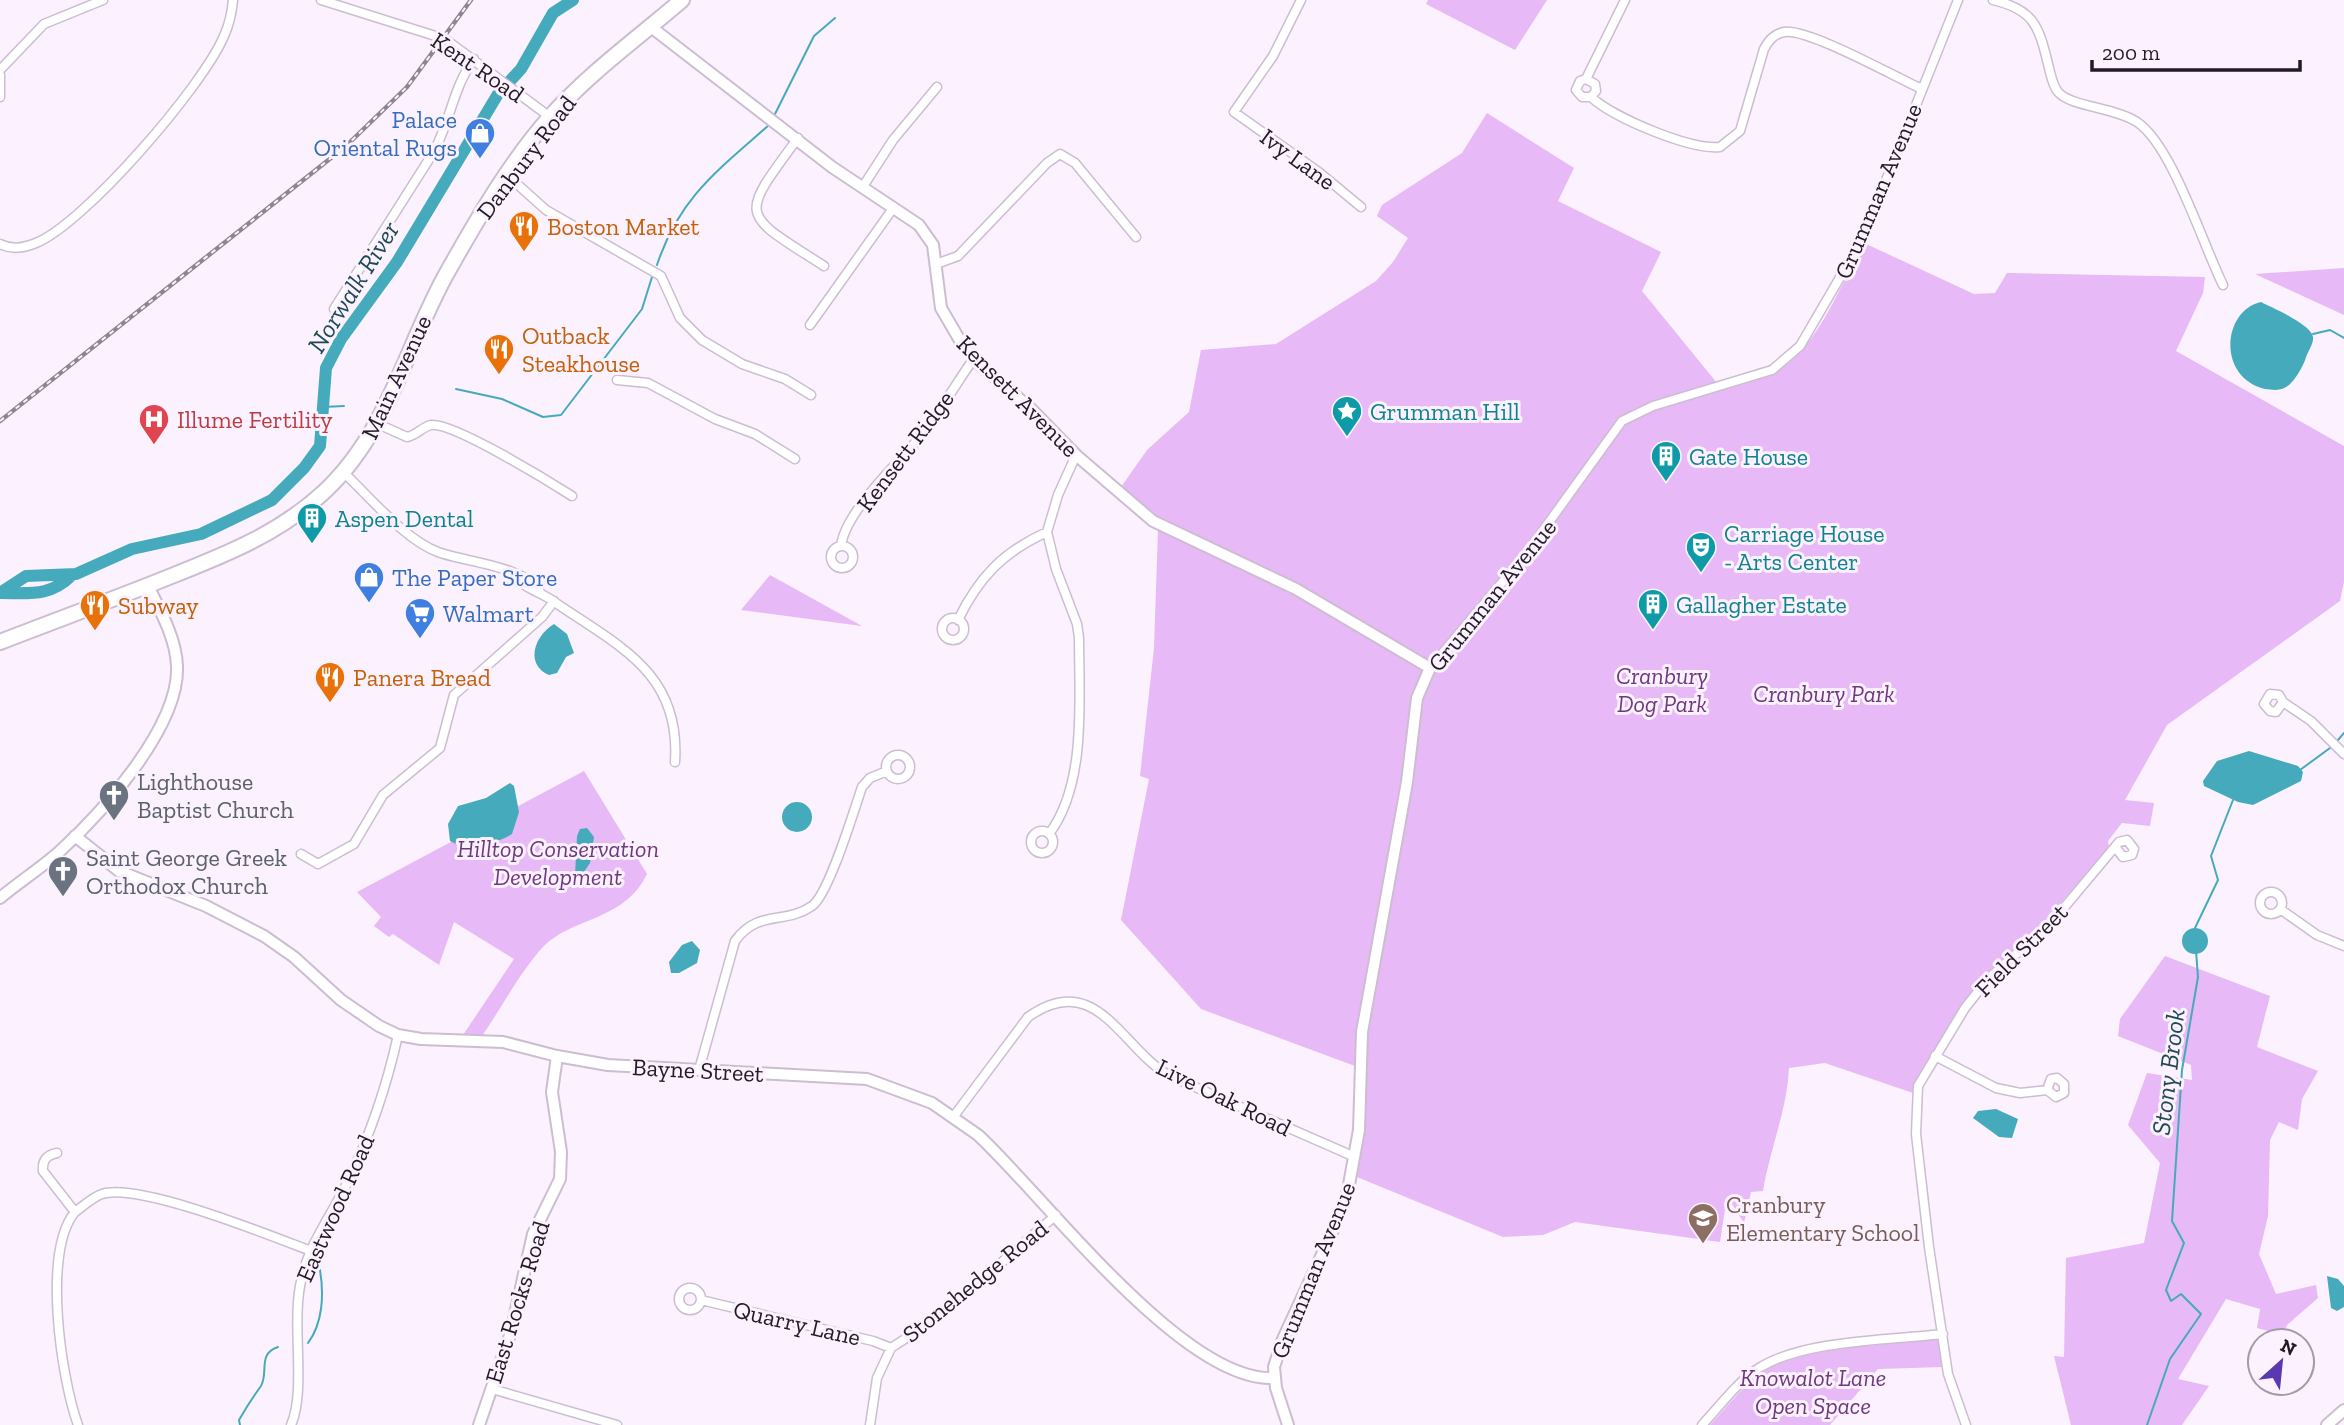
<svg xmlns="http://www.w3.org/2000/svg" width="2344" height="1425" viewBox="0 0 2344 1425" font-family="'Zilla Slab',serif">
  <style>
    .green { fill: #e7b9f6 }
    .water { fill: #46aabd }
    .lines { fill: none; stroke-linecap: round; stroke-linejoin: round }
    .stream { stroke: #46aabd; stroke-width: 2 }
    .river { stroke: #46aabd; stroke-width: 12 }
    .street-casing { stroke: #ccbdd2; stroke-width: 11 }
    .secondary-casing { stroke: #ccbdd2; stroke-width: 14 }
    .highway-casing { stroke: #ccbdd2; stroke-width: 18 }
    .street { stroke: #fff; stroke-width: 8 }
    .secondary { stroke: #fff; stroke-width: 10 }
    .highway { stroke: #fff; stroke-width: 14 }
    .rail-casing { stroke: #8d8590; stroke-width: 4.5 }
    .rail { stroke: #fbf1ff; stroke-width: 2; stroke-dasharray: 5; stroke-linecap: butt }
    .labels { text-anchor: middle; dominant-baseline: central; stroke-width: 6; stroke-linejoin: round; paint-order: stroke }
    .street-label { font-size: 24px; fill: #211b23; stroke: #fbf1ff }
    .shop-label { font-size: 24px; fill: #366cbe; stroke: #fbf1ff; text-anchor: start }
    .food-label { font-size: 24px; fill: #c56008; stroke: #fbf1ff; text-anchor: start }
    .culture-label { font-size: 24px; fill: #0d838f; stroke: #fbf1ff; text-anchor: start }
    .health-label { font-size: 24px; fill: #be3a42; stroke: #fbf1ff; text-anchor: start }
    .park-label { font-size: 24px; font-style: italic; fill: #6e387f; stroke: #fbf1ff }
    .worship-label { font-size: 24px; fill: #5b616d; stroke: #fbf1ff; text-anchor: start }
    .education-label { font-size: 24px; fill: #785e54; stroke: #fbf1ff; text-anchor: start }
    .water-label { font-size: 26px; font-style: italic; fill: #1e4a52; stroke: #fbf1ff }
  </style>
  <rect width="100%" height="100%" fill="#fbf1ff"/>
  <!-- green -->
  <path class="green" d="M1428,0H1547L1515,50L1426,4Z
    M1487,113L1574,168L1558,201L1661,252L1642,291L1717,383L1642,407L1617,419L1562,502L1571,499C1586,476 1600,447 1620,429C1661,390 1750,397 1792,360C1824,331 1843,280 1864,243L1974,294L1995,293L2007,273L2205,277L2203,293L2176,351L2344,446V582L2340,601L2167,725L2125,800L2154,803L2150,826L2122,823L2108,841L2109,847L2040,927L1982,979L1964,1003L1923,1081L1922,1096L1825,1063L1789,1068C1787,1110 1770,1149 1763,1191L1751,1192L1744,1223L1727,1196L1720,1242L1575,1222L1543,1235L1503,1237L1357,1177C1364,1133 1362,1093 1356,1050L1355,1066L1201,1009L1121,920L1149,779L1140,776L1154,648L1158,530L1262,577L1155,516L1121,487L1147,450L1189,412L1201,350L1276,344L1376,281L1393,262L1408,238L1377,216L1382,205L1462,153Z
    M2344,268V315L2255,274Z
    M770,575L862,626L741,610Z
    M584,771L647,874C623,922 574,916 543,947C522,969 500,1010 482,1036L463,1035L514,959L454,922L439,965L393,934L389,937L374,926L381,917L357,892Z
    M2165,956L2270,996L2257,1047L2318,1071L2302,1099L2298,1130L2279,1122L2270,1140L2268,1216L2259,1254L2276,1294L2316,1285L2318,1298L2287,1325L2283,1335L2257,1328L2260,1309L2226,1299L2178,1379L2209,1386L2182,1425H2071L2054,1356L2064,1357L2066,1258L2144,1243L2160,1163L2128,1125L2147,1073L2192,1080L2191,1065L2118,1036L2120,1019Z
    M1940,1339L1943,1367L1878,1369L1830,1425H1710C1726,1408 1741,1388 1760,1374C1797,1346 1892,1345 1940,1339Z"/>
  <!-- water -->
  <path class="water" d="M2261,302C2273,308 2312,325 2313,337C2314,343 2308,351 2306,357C2304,365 2294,383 2286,387C2279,391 2273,390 2265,389C2216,377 2223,310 2261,302Z
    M554,624L567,634L574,653L566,657L557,673L549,675C524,664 535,635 554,624Z
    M2249,751L2298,766L2303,772L2301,781L2253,805L2238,802L2204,786L2203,781L2217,761Z
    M510,783L514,786L519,812L512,834C496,844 466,851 450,841L448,824L458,806L486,798Z
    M782 817a15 15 0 1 1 30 0a15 15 0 1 1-30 0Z
    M587,828L594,837L590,863L584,872L575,875L577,836L580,829Z
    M2182 941a13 13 0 1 1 26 0a13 13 0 1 1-26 0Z
    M692,941L700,950L697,963L679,973H671L669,962L682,945Z
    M1996,1109L2018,1119L2012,1138L1999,1137L1973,1118L1978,1111Z
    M2327,1276L2338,1279L2344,1286V1307L2337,1311L2331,1308Z"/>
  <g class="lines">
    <!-- stream -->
    <path class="stream" d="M775,114L814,36L835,18
      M657,265C679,198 718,170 769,125
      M2313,334L2330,330L2344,338
      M456,389L502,399L543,417L561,415L642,309L652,277
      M323,407L344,406
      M2338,740L2344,733
      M2300,770L2330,748
      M2195,928L2218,880L2211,856L2233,800
      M308,1343C323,1323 324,1294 320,1270
      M240,1425L239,1420C246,1408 253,1397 261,1386C269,1372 257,1354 278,1347
      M2147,1425L2170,1359L2201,1314L2181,1294L2171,1301L2166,1290L2184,1243L2172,1221L2182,1070L2198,977L2196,951"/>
    <!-- river -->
    <path class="river" d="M0,593L26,576L76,574L132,549L201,534L272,500L304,468L320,446L326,368L341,339L397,262L498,94L521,69L553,13L573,0
      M0,593C30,593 50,597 72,575"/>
    <!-- street casing -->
    <g class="street-casing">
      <path id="street" d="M321,0L445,39L550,117
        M1301,0L1273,56L1234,112L1320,173L1361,207
        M1993,0C2036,10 2039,28 2049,68C2051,76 2053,86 2058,92C2071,107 2114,107 2137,122C2172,145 2203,245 2223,285
        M0,70L44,24L103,0
        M0,75V97
        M1586,79L1625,0
        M1591,97L1596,91L1595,84L1586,79L1580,81L1576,90L1582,97H1591C1614,118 1690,150 1720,147L1740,131L1764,49C1769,40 1774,34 1784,32C1808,28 1895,77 1922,89
        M798,138C738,219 740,212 824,266
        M507,175L546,210L661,276L680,318L702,340L742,364L785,379L811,395
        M862,188L893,140L937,87
        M0,244C12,250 23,248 36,243C85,223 203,86 224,36C229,25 232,12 233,0
        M936,264L958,256L1047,163L1060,154L1075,163L1136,237
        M334,309L433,153C450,123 453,87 474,59
        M810,325L894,207
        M617,380L648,383L715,419L755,434L795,459
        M378,424L407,437C417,435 422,427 431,425C453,422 550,482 572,496
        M343,472C369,496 405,540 438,552C464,562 526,566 540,592
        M831 557a11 11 0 1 1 22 0a11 11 0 1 1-22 0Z
        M841,546C845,512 898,463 919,438C939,413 956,384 974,358
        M514,575C524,589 539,591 553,601C618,646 681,672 675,762
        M942 629a11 11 0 1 1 22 0a11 11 0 1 1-22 0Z
        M958,620C979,577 1003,552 1047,532
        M1430,668L1526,554L1622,421L1653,406L1772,370L1800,346L1863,238L1958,0
        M2283,702L2276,712L2270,711L2264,704L2270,694L2279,695L2283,702L2311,721L2344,754
        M886 767a12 12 0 1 1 24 0a12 12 0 1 1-24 0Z
        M1031 842a11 11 0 1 1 22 0a11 11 0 1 1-22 0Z
        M1049,834C1087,784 1079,698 1079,638L1077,624L1056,569L1047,532L1058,495L1076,455
        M301,854L318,864L354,844L383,795L440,748L454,695L542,617L554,601
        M2260 903a11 11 0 1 1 22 0a11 11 0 1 1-22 0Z
        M2280,909L2317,935L2344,946
        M1935,1056L1996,1088L2020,1093L2047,1090L2056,1097L2064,1093V1084L2057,1078L2051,1079L2047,1090
        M699,1070L735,941C758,909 785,925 812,906C829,894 854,810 862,787L870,778L887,771
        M954,1116L1028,1017C1097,968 1121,1049 1170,1076L1355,1157
        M57,1153C47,1155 42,1160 43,1171L75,1212C42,1251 61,1378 78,1425
        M75,1212C83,1206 93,1197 102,1194C139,1182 271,1236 311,1251
        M679 1299a11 11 0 1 1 22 0a11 11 0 1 1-22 0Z
        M701,1300L873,1341L891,1348
        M492,1389L617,1425
        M291,1425C307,1389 290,1321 302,1277C310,1242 333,1213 348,1181C370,1135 387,1085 398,1035
        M870,1425L877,1378L891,1348L940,1316L1056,1215
        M1702,1425C1720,1406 1737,1382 1759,1368C1803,1340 1890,1340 1943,1334
        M1966,1425L1948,1374L1929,1247L1916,1134L1918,1086L1965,1008L1988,979L2052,922L2119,842L2127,840L2134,849L2132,855L2123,857L2116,848"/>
    </g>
    <!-- secondary casing -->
    <g class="secondary-casing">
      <path id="secondary" d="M651,27L832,167L919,225L933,245L941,308L962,344L979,364L1030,408L1076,455L1153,521L1296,589L1430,668L1417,698L1407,782L1362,1032L1359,1130L1348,1190L1331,1235L1283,1339L1274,1367L1276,1388L1288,1425
        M75,836L119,871L206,906L264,936L294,957L341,1000L379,1026L398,1035L421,1039L503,1042L557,1056L608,1065L867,1079L932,1103L978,1135C1044,1196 1183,1382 1273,1378
        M0,898C19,882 41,868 59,852C102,813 180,726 177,666C176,638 160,610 148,586
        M479,1425L511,1332L533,1234L560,1179L561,1152L552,1092L557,1056
        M2327,1425L2344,1410"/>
    </g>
    <!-- highway casing -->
    <g class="highway-casing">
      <path id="highway" d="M0,642C54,621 109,601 164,579C222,556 278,535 325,491C389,431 406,345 448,271C478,218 510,162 551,116C589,73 638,38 682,0"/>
    </g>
    <!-- street -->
    <use href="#street" class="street"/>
    <!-- secondary -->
    <use href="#secondary" class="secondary"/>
    <!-- highway -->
    <use href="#highway" class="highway"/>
    <!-- rail casing -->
    <g class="rail-casing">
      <path id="rail" d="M0,421L346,146L407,87L471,0"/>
    </g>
    <!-- rail -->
    <use href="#rail" class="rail"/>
  </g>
  <!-- icons -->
  <defs>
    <g id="shop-pin" transform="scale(1.575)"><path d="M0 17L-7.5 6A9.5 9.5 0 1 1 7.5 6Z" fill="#3f7fe0" stroke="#fbf1ff"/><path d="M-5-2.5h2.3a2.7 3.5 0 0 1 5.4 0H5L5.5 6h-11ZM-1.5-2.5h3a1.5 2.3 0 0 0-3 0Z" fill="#fff"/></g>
    <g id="restaurant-pin" transform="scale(1.575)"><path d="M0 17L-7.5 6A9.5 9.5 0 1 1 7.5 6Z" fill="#e8710a" stroke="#fbf1ff"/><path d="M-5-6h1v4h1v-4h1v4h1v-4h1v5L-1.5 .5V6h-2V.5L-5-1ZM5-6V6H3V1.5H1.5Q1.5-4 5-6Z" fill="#fff"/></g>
    <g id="sight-pin" transform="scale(1.575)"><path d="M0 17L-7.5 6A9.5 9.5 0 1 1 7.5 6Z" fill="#0f9aa8" stroke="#fbf1ff"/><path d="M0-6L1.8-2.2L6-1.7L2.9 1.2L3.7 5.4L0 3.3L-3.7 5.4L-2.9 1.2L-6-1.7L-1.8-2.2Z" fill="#fff"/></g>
    <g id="hospital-pin" transform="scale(1.575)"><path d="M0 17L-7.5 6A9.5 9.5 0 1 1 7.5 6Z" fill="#e0444e" stroke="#fbf1ff"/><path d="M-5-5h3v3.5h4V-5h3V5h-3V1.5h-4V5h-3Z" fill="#fff"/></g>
    <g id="building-pin" transform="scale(1.575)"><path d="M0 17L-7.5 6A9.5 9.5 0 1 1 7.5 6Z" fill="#0f9aa8" stroke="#fbf1ff"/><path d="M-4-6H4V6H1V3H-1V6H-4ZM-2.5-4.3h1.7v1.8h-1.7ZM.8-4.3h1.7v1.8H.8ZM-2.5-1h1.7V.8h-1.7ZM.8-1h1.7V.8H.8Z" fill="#fff"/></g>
    <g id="theatre-pin" transform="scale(1.575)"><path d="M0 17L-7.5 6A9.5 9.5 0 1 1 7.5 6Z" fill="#0f9aa8" stroke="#fbf1ff"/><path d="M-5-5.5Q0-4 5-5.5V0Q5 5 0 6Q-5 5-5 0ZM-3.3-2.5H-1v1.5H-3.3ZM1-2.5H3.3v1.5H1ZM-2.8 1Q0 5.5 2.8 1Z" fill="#fff"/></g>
    <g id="supermarket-pin" transform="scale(1.575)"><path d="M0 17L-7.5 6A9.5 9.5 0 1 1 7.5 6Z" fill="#3f7fe0" stroke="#fbf1ff"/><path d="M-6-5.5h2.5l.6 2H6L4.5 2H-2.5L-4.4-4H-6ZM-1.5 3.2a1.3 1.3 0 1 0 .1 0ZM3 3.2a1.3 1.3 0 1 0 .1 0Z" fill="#fff"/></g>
    <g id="church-pin" transform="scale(1.575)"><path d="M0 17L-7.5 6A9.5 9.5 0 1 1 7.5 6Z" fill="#6b7280" stroke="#fbf1ff"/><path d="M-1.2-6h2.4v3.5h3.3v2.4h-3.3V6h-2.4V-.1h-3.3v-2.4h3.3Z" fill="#fff"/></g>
    <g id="school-pin" transform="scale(1.575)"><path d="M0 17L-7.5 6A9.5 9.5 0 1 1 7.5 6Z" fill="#8d6e63" stroke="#fbf1ff"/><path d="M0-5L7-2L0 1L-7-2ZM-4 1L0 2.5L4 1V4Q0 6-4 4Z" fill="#fff"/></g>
  </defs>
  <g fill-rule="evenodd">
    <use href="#shop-pin" x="480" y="133"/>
    <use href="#restaurant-pin" x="524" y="226"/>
    <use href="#restaurant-pin" x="499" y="349"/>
    <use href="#sight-pin" x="1347" y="411"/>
    <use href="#hospital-pin" x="154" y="419"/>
    <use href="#building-pin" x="1666" y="456"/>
    <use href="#building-pin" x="312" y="518"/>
    <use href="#theatre-pin" x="1701" y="547"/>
    <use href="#shop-pin" x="369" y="577"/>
    <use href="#building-pin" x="1653" y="604"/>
    <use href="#restaurant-pin" x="95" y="605"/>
    <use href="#supermarket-pin" x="420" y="613"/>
    <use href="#restaurant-pin" x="330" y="677"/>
    <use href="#church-pin" x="114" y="795"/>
    <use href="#church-pin" x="63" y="871"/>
    <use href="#school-pin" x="1703" y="1218"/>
  </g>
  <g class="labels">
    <!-- street labels -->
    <g class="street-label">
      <text transform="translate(478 67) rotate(34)">Kent Road</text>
      <text transform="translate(526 157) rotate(-53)">Danbury Road</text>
      <text transform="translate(1298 159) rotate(36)">Ivy Lane</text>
      <text transform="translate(1878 191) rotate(-67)">Grumman Avenue</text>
      <text transform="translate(396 377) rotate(-65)">Main Avenue</text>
      <text transform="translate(1018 396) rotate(45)">Kensett Avenue</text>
      <text transform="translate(905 451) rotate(-53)">Kensett Ridge</text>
      <text transform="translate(1492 595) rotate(-51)">Grumman Avenue</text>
      <text transform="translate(2021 950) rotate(-45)">Field Street</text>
      <text transform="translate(698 1070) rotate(3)">Bayne Street</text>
      <text transform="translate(1224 1097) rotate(26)">Live Oak Road</text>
      <text transform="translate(335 1208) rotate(-66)">Eastwood Road</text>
      <text transform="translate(1313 1270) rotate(-68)">Grumman Avenue</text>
      <text transform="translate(975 1281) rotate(-39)">Stonehedge Road</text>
      <text transform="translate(517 1302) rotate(-73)">East Rocks Road</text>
      <text transform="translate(797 1323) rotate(13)">Quarry Lane</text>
    </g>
    <!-- shop labels -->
    <g class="shop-label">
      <text x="457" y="119" text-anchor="end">Palace<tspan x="457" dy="28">Oriental Rugs</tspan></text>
      <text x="392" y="577">The Paper Store</text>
      <text x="443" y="613">Walmart</text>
    </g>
    <!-- food labels -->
    <g class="food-label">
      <text x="547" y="226">Boston Market</text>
      <text x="522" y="335">Outback<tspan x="522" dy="28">Steakhouse</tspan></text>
      <text x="118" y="605">Subway</text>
      <text x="353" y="677">Panera Bread</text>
    </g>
    <!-- culture labels -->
    <g class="culture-label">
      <text x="1370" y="411">Grumman Hill</text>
      <text x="1689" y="456">Gate House</text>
      <text x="335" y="518">Aspen Dental</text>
      <text x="1724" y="533">Carriage House<tspan x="1724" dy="28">- Arts Center</tspan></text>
      <text x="1676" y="604">Gallagher Estate</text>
    </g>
    <!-- health labels -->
    <g class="health-label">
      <text x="177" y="419">Illume Fertility</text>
    </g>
    <!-- park labels -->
    <g class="park-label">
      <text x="1662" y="675">Cranbury<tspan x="1662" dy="28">Dog Park</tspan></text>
      <text x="1824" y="693">Cranbury Park</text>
      <text x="558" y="848">Hilltop Conservation<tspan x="558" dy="28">Development</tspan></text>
      <text x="1813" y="1377">Knowalot Lane<tspan x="1813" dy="28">Open Space</tspan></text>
    </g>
    <!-- worship labels -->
    <g class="worship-label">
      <text x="137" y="781">Lighthouse<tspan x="137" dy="28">Baptist Church</tspan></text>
      <text x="86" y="857">Saint George Greek<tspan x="86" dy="28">Orthodox Church</tspan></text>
    </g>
    <!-- education labels -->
    <g class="education-label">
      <text x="1726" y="1204">Cranbury<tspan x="1726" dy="28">Elementary School</tspan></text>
    </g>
    <!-- water labels -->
    <g class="water-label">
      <text transform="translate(353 287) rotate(-58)">Norwalk River</text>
      <text transform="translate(2168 1072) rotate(-83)">Stony Brook</text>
    </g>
  </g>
  <!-- north arrow -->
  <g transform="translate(2281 1362) rotate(27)"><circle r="33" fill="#fbf1ff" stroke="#a49ba7" stroke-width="2"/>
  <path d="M0-5L12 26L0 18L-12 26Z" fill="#5a38b0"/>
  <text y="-10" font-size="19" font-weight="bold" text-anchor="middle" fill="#211b23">N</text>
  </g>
  <!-- scale -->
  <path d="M2092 60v10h208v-10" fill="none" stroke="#211b23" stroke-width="3.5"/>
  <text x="2102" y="60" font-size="21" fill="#211b23" stroke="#fbf1ff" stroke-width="5" paint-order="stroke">200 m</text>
</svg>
